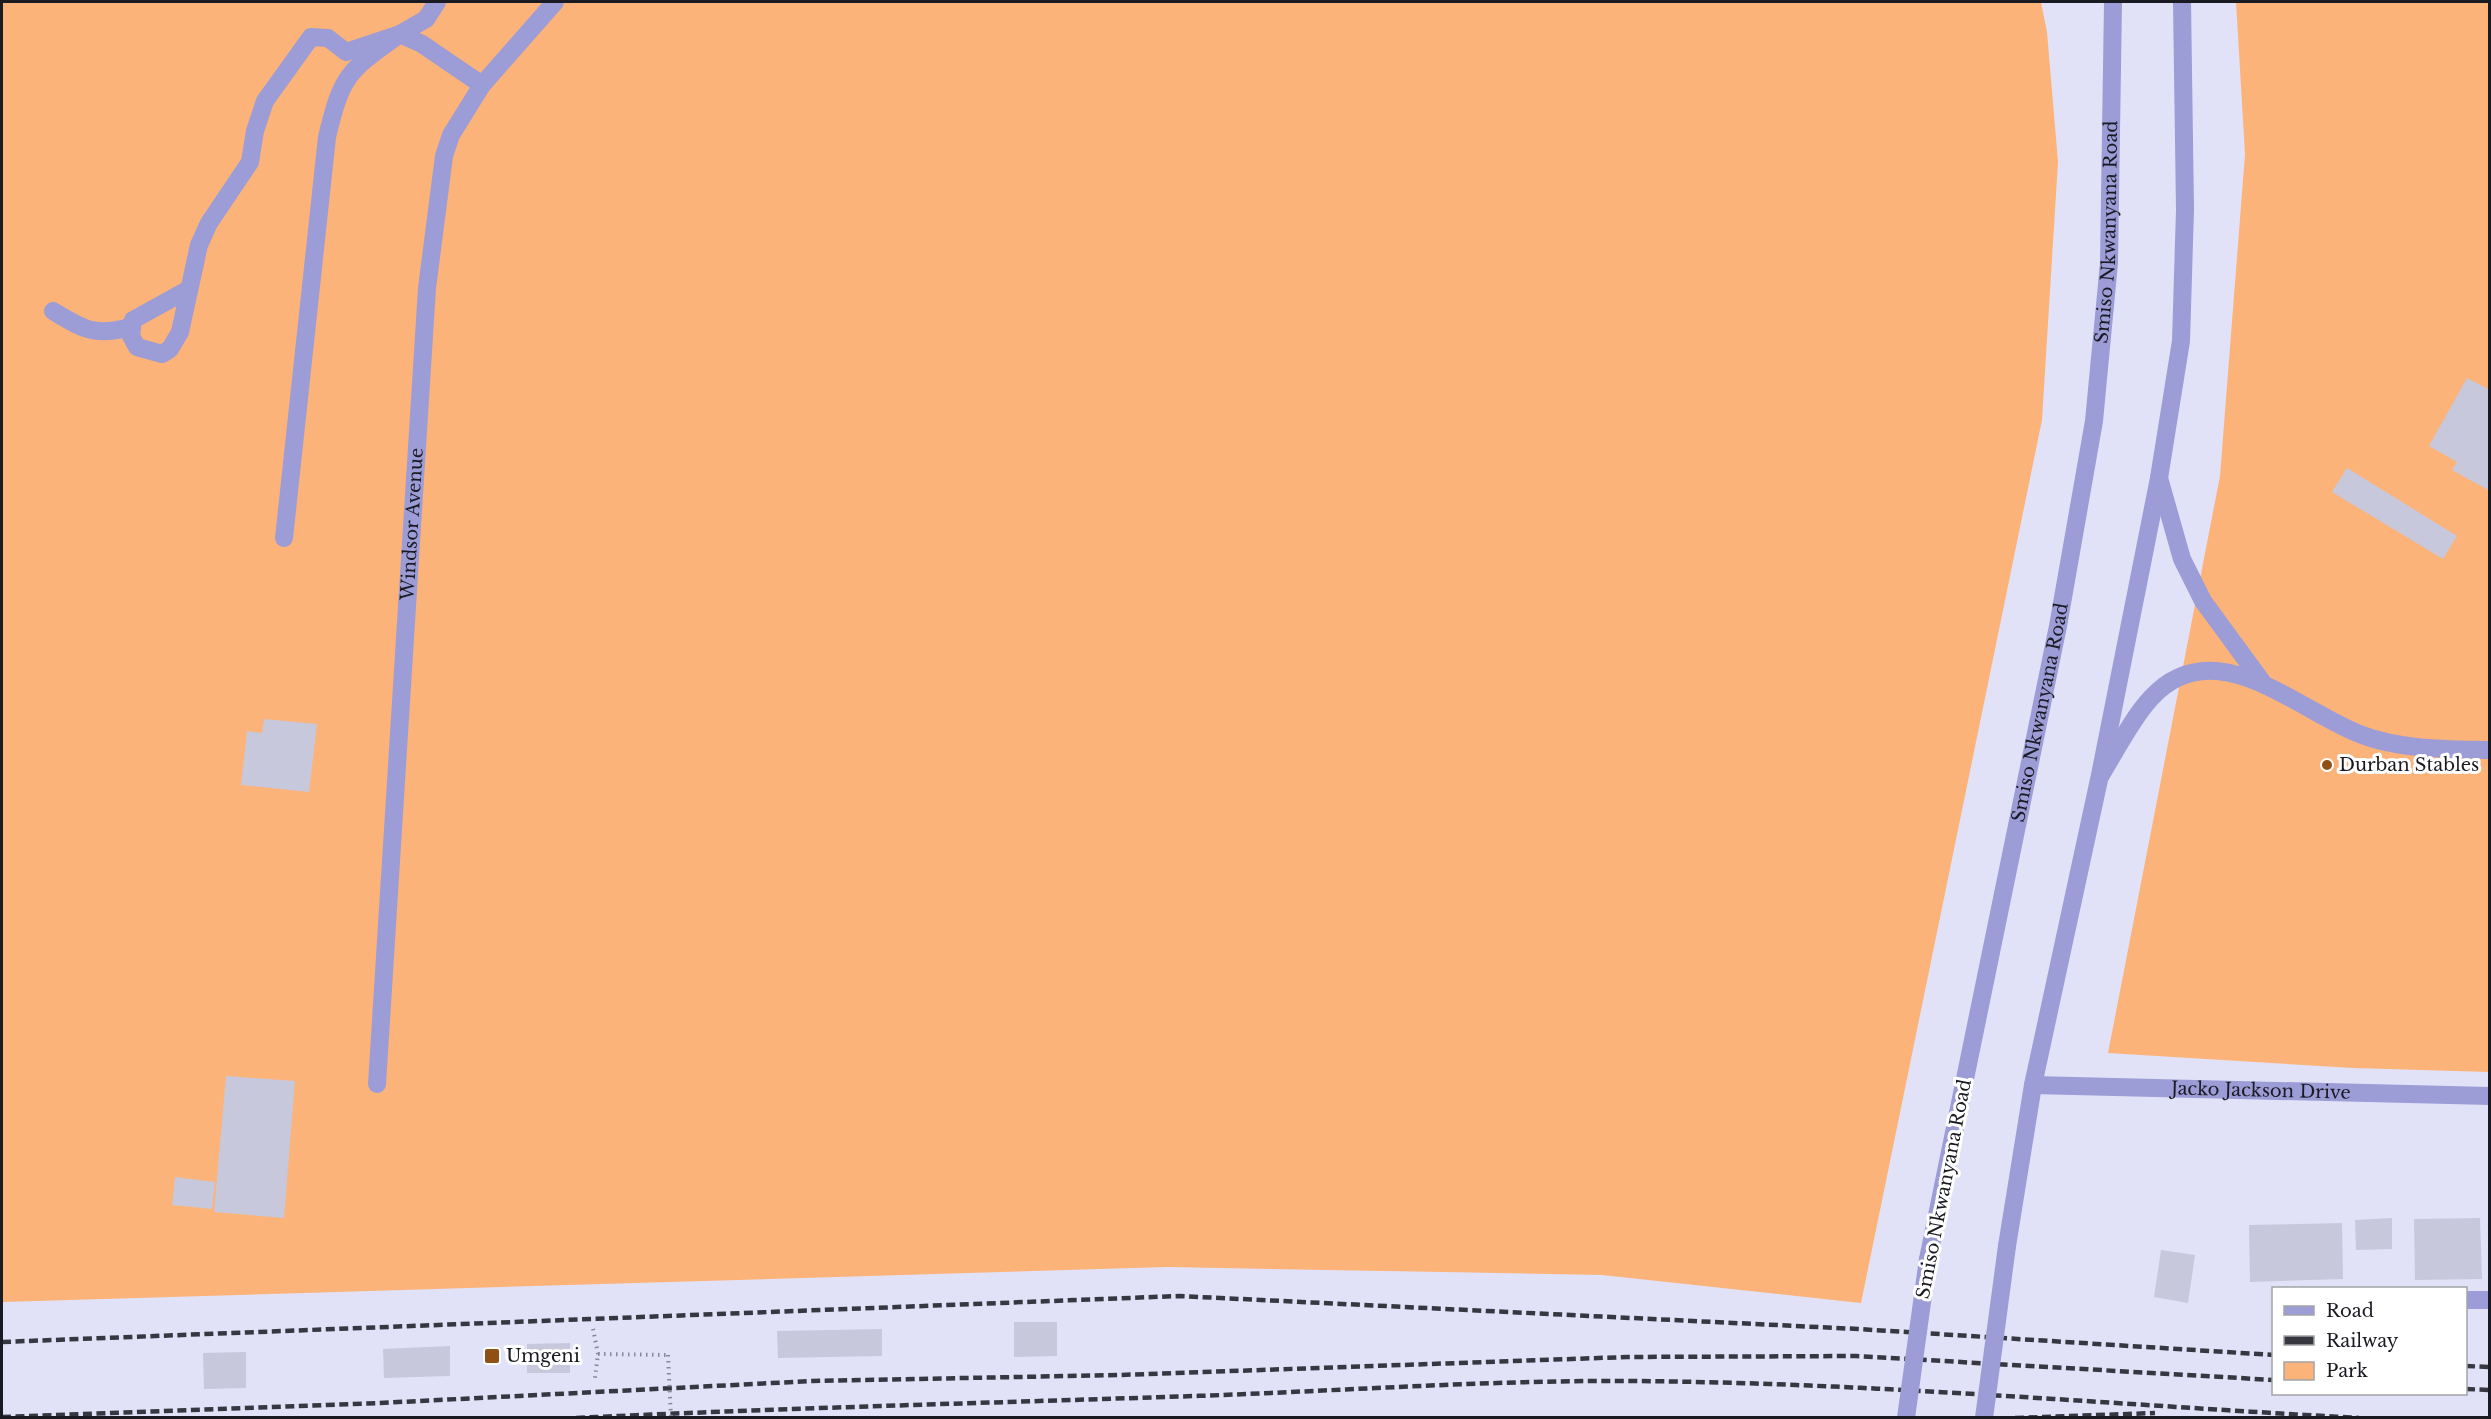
<svg xmlns="http://www.w3.org/2000/svg" width="2491" height="1419" viewBox="0 0 2491 1419" font-family="'Libre Baskerville',serif">
  <style>
    .green { fill: #fcb379 }
    .building { fill: #c7c8dc }
    .lines { fill: none; stroke-linecap: round; stroke-linejoin: round }
    .path { stroke: #888998; stroke-width: 4; stroke-dasharray: 1.5 4.5; stroke-linecap: butt }
    .service { stroke: #9c9cd7; stroke-width: 18 }
    .minor { stroke: #9c9cd7; stroke-width: 18 }
    .tertiary { stroke: #9c9cd7; stroke-width: 18 }
    .rail { stroke: #363740; stroke-width: 4.5; stroke-dasharray: 9 4.5; stroke-linecap: butt }
    .path-bridge { stroke: #888998; stroke-width: 4; stroke-dasharray: 1.5 4.5; stroke-linecap: butt }
    .tertiary-bridge { stroke: #9c9cd7; stroke-width: 18 }
    .poi-dot { fill: #8e5014; stroke: #fff; stroke-width: 2 }
    .labels { text-anchor: middle; dominant-baseline: central; stroke-width: 6; stroke-linejoin: round; paint-order: stroke }
    .street-label { font-size: 18px; fill: #1a1b22; stroke: #fff }
    .poi-label { font-size: 18px; fill: #1a1b22; stroke: #fff; text-anchor: start }
  </style>
  <rect width="100%" height="100%" fill="#e1e2f7"/>
  <!-- green -->
  <path class="green" d="M2,2H2041L2047,32L2058,162L2042,420L1861,1303L1602,1275L1168,1267L2,1302Z
    M2236,2H2489V1072L2353,1068L2108,1053L2220,476L2245,154Z"/>
  <!-- building -->
  <path class="building" d="M2467,378L2490,390V491L2452,470L2457,462L2429,446Z
    M2347,468L2457,536L2443,559L2332,492Z
    M264,719L317,724L309,792L241,785L247,731L262,733Z
    M226,1076L295,1081L284,1218L214,1212Z
    M175,1177L215,1182L212,1209L172,1205Z
    M2392,1218V1249L2356,1250L2355,1220Z
    M2480,1218L2482,1279L2415,1280L2414,1219Z
    M2342,1223L2343,1279L2250,1282L2249,1225Z
    M2161,1250L2195,1255L2188,1303L2154,1297Z
    M1014,1322H1057V1356L1014,1357Z
    M882,1329V1356L778,1358L777,1331Z
    M570,1343V1373H527V1344Z
    M450,1346V1376L384,1378L383,1349Z
    M246,1352V1388L204,1389L203,1353Z"/>
  <g class="lines">
    <!-- path -->
    <path class="path" d="M593,1329L598,1354L595,1378
      M598,1354L668,1355"/>
    <!-- service -->
    <g class="service">
      <path d="M189,289L133,320L131,336L137,347L162,354L170,349L180,332L199,245L209,223L250,162L255,131L265,101L311,37L328,38L346,52L400,34L426,19L437,2"/>
      <path d="M53,311C83,329 94,337 130,327"/>
      <path d="M2159,478L2182,559L2203,601L2263,683"/>
      <path d="M284,538L327,137C342,74 348,71 400,34L422,44L482,85"/>
      <path d="M2101,775C2115,752 2133,717 2151,698C2215,628 2299,712 2362,735C2402,750 2448,749 2490,750"/>
      <path id="s1" d="M377,1084L427,288L444,156L451,135L482,85L555,2"/>
      <path d="M2466,1300H2490"/>
    </g>
    <!-- minor -->
    <path class="minor" id="s2" d="M2033,1085L2490,1096"/>
    <!-- tertiary -->
    <g class="tertiary">
      <path d="M2007,1246L2033,1085L2100,775L2159,478L2181,341L2185,210L2182,2"/>
      <path id="s3" d="M1928,1259L2058,626L2094,421L2109,263L2113,2"/>
    </g>
    <!-- rail -->
    <path class="rail" d="M2,1342L1179,1296L1858,1329L2274,1355
      M2466,1366L2490,1367
      M2466,1389L2490,1390
      M2,1417L380,1403L812,1381L1120,1375L1627,1357L1856,1356L2274,1380
      M576,1418C782,1408 988,1403 1195,1396C1341,1391 1487,1380 1634,1381C1876,1383 2117,1405 2359,1418
      M2015,1418L2155,1413"/>
    <!-- path-bridge -->
    <path class="path-bridge" d="M668,1355L671,1418"/>
    <!-- tertiary-bridge -->
    <path class="tertiary-bridge" d="M1906,1418L1928,1259
      M1984,1418L2007,1246"/>
  </g>
  <!-- markers -->
  <g class="poi-dot">
    <circle cx="2327" cy="765" r="6"/>
    <rect x="484" y="1348" width="16" height="16" rx="3"/>
  </g>
  <g class="labels">
    <!-- street labels -->
    <g class="street-label">
      <text stroke="none"><textPath href="#s3" startOffset="1044">Smiso Nkwanyana Road</textPath></text>
      <text stroke="none"><textPath href="#s1" startOffset="561">Windsor Avenue</textPath></text>
      <text stroke="none"><textPath href="#s3" startOffset="558">Smiso Nkwanyana Road</textPath></text>
      <text stroke="none"><textPath href="#s2" startOffset="228">Jacko Jackson Drive</textPath></text>
      <text transform="translate(1944 1189) rotate(-79)">Smiso Nkwanyana Road</text>
    </g>
    <!-- poi labels -->
    <g class="poi-label">
      <text x="2339" y="765">Durban Stables</text>
      <text x="506" y="1356">Umgeni</text>
    </g>
  </g>
  <!-- border -->
  <rect width="2491" height="1419" fill="none" stroke="#1a1b22" stroke-width="6"/>
  <!-- legend -->
  <rect x="2272" y="1287" width="195" height="108" fill="#ffffff" stroke="#a3a4a7" stroke-width="1.5"/>
  <rect x="2284" y="1306" width="30" height="9" fill="#9c9cd7" stroke="#a3a4a7" stroke-width="1.5"/>
  <text x="2326" y="1317" font-size="18" fill="#1a1b22">Road</text>
  <rect x="2284" y="1336" width="30" height="9" fill="#363740" stroke="#a3a4a7" stroke-width="1.5"/>
  <text x="2326" y="1347" font-size="18" fill="#1a1b22">Railway</text>
  <rect x="2284" y="1362" width="30" height="18" fill="#fcb379" stroke="#a3a4a7" stroke-width="1.5"/>
  <text x="2326" y="1377" font-size="18" fill="#1a1b22">Park</text>
</svg>
